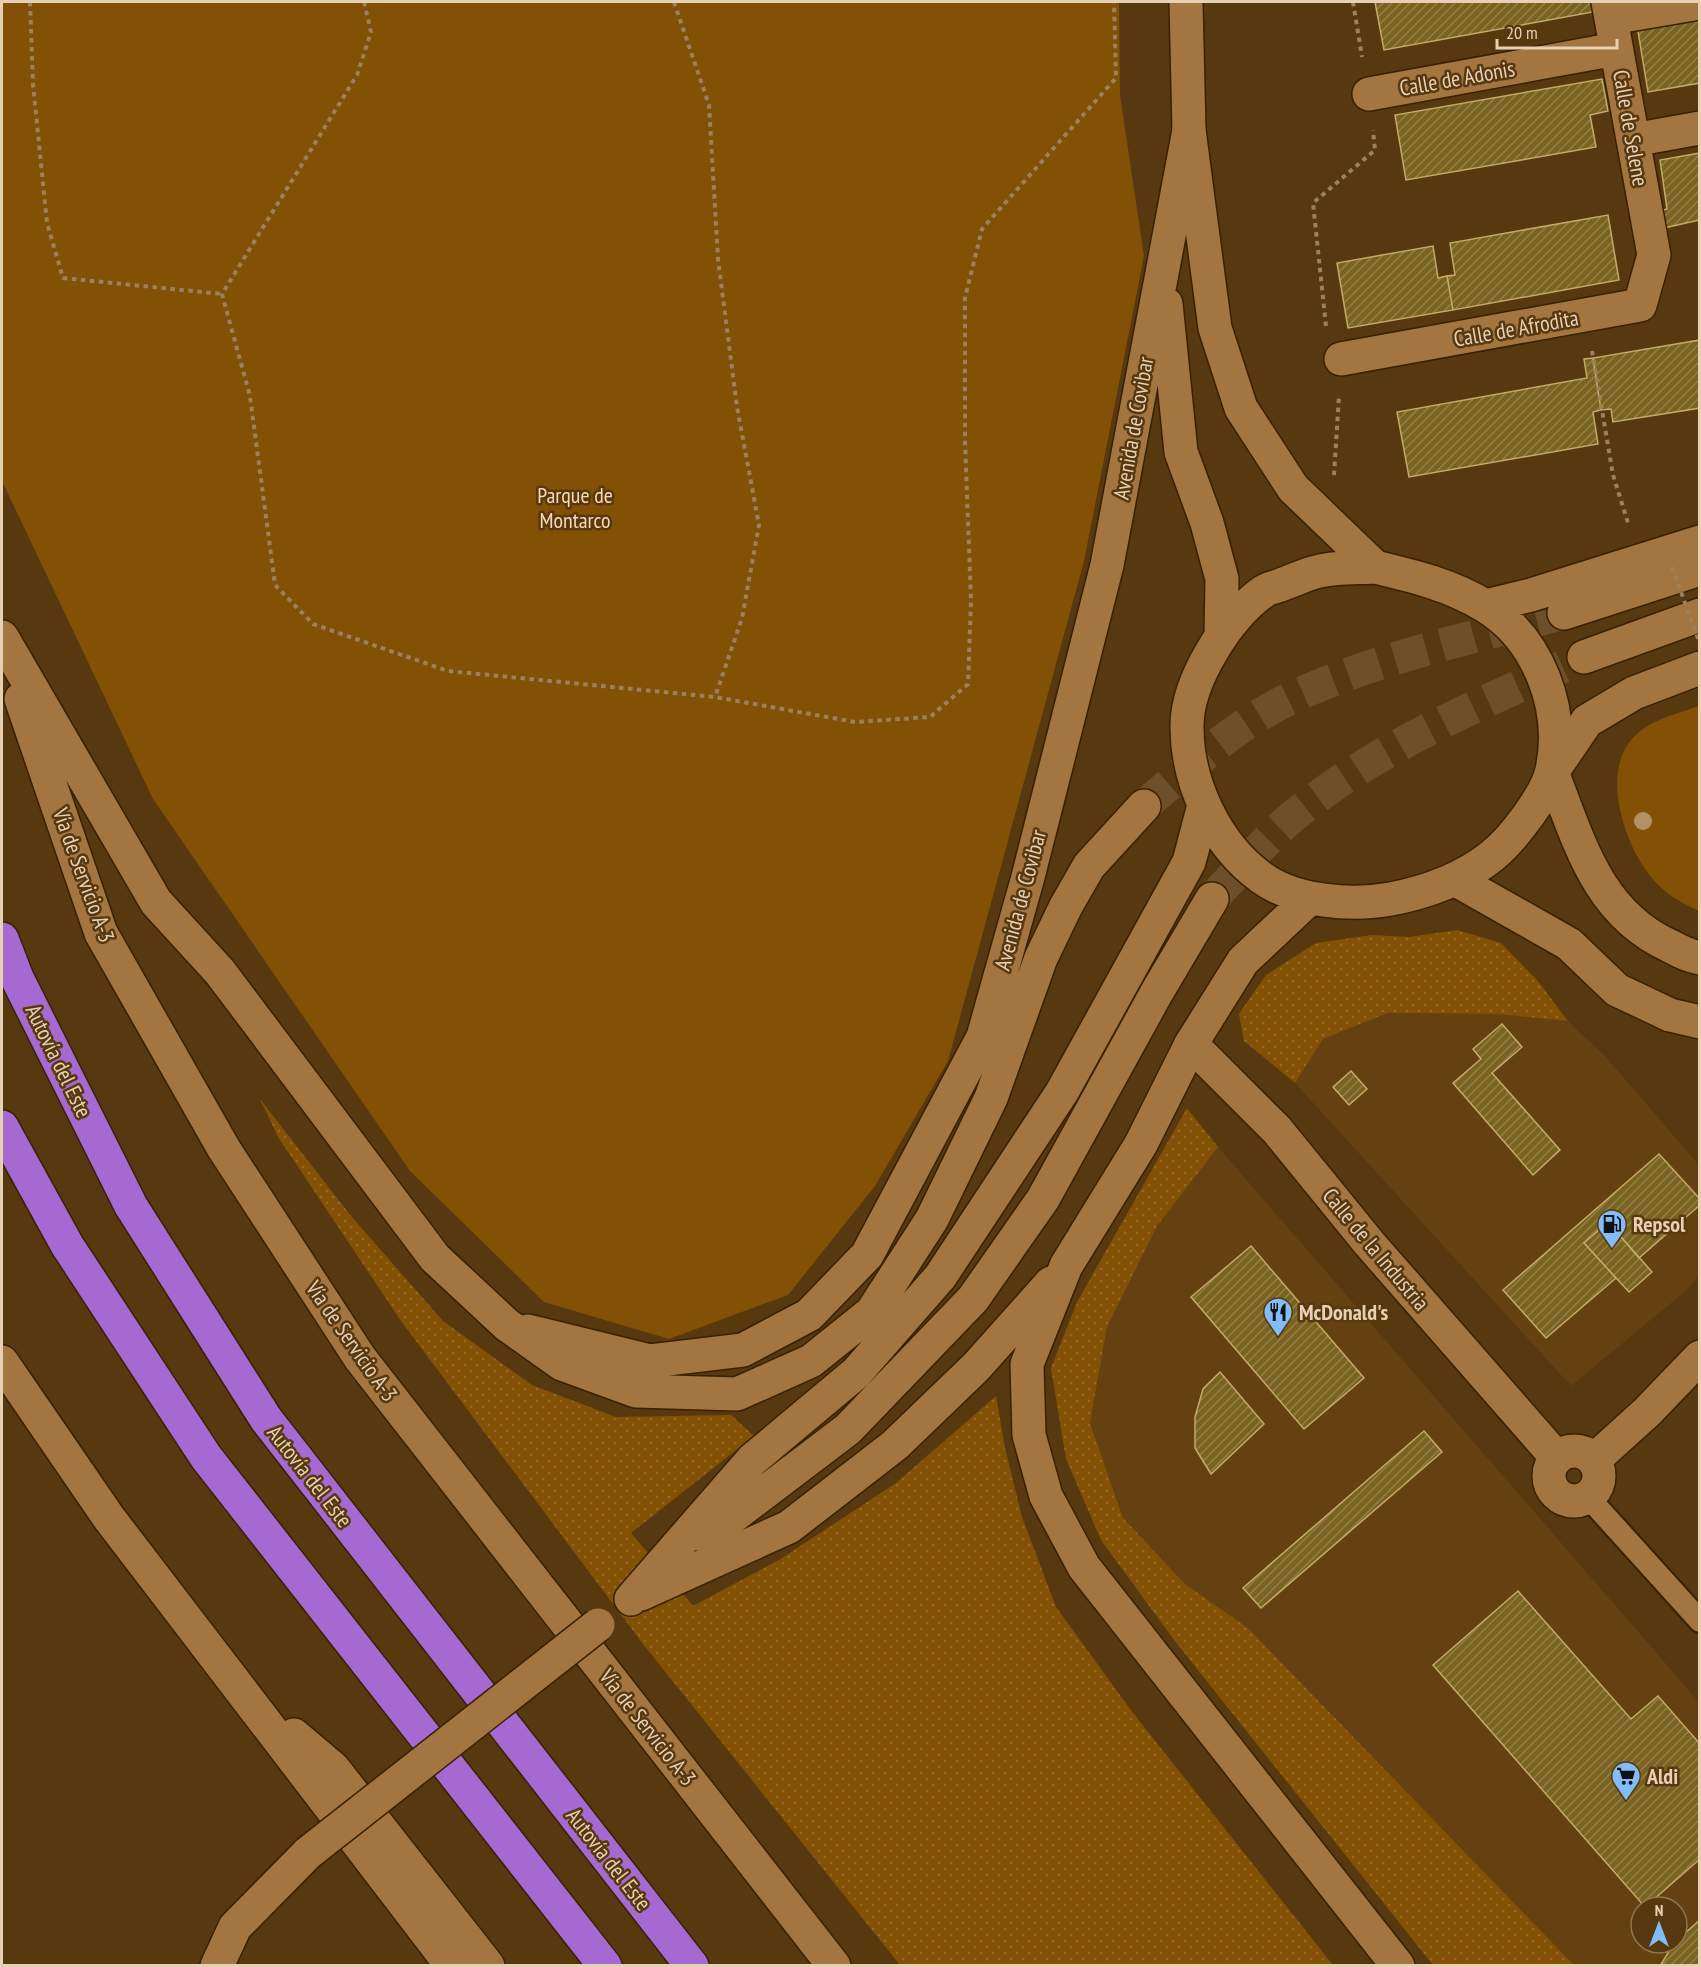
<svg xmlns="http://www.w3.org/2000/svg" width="1701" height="1967" viewBox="0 0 1701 1967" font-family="'PT Sans Narrow',sans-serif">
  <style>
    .built { fill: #654010; fill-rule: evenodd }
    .grass { fill: url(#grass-dots) }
    .green { fill: #825105 }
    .building { fill: url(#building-hatch); stroke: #c4ab6a; stroke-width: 1.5 }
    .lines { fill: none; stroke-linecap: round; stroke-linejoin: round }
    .secondary-tunnel { stroke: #6e4f27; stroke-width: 33; stroke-dasharray: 33 16; stroke-linecap: butt }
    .service-casing { stroke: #372104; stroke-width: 26 }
    .minor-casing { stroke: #372104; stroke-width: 36 }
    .tertiary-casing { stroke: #372104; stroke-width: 36 }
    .secondary-casing { stroke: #372104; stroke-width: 36 }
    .motorway-casing { stroke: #372104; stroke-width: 36 }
    .path { stroke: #9d815f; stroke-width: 4; stroke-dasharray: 4.5 4.5; stroke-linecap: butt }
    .service { stroke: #a27541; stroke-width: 22 }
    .minor { stroke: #a27541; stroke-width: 33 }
    .tertiary { stroke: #a27541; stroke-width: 33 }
    .secondary { stroke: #a27541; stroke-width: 33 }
    .motorway { stroke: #a569d1; stroke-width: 33 }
    .secondary-bridge-casing { stroke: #372104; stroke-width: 36; stroke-linecap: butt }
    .path-bridge { stroke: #9d815f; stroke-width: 4; stroke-dasharray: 4.5 4.5; stroke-linecap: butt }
    .secondary-bridge { stroke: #a27541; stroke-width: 33 }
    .tree { fill: #b29169 }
    .labels { text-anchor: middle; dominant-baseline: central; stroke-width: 5; stroke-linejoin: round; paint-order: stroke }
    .street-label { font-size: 22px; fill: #e8d0b5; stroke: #58380e }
    .park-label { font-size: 22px; fill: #fcd9b4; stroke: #58380e }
    .poi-label { font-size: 22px; font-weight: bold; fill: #e8d0b5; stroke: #58380e; text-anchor: start }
  </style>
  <defs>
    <pattern id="grass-dots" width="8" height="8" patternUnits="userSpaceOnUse" patternTransform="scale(1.5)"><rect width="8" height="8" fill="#825105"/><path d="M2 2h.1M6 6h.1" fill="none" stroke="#946927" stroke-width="1.8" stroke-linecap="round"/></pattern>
    <pattern id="building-hatch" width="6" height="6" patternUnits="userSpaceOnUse" patternTransform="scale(1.5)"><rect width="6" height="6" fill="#7a6320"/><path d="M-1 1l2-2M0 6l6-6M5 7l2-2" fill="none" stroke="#937f48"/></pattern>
  </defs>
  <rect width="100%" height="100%" fill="#58380e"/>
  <!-- built -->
  <path class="built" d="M1388,1013L1497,1014L1568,1021L1606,1057L1699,1165V1275L1688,1289L1571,1386L1295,1083L1323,1039Z
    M1218,1147L1699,1702V1965H1574L1248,1628L1185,1584L1123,1518L1090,1423L1107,1327L1157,1226ZM1641,1907H1677V1943H1641Z"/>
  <!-- grass -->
  <path class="grass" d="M1457,930L1501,943L1537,980L1568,1021L1497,1014L1388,1013L1323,1039L1295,1083L1244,1041L1239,1014L1266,975L1316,943L1372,935L1409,937Z
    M260,1099L351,1216L443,1321L532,1385L616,1417L731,1415L754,1436L631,1533L693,1606L779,1560L896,1483L996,1396L1005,1448L1022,1517L1056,1607L1133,1713L1333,1965H900L643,1644L401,1321L278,1137Z
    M1187,1108L1218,1147L1157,1226L1107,1327L1090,1423L1123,1518L1185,1584L1248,1628L1574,1965H1433L1174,1640L1101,1540L1066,1459L1051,1368L1077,1302Z"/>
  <!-- green -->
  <path class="green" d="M2,2H1119L1120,95L1144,256L1084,561L948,1061L875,1186L788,1295L669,1339L544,1302L410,1171L153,799L2,481Z
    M1699,706H1700L1699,911C1681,903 1664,893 1651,877C1624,844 1598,768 1637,734C1653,719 1679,713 1699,706Z"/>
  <!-- building -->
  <path class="building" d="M1375,2H1591L1593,12L1384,50Z
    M1700,14V83L1648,92L1637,25Z
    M1602,79L1608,111L1590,115L1596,147L1406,180L1395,115Z
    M1700,153V220L1659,229L1655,212L1667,209L1660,160Z
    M1608,215L1619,280L1453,310L1447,276L1455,275L1450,243Z
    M1433,246L1438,278L1447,276L1453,310L1348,328L1337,263Z
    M1700,340V408L1613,422L1611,409L1601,410L1593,358Z
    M1593,358L1601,410L1593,412L1598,444L1409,477L1397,412L1587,378L1584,359Z
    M1502,1024L1522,1047L1492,1073L1560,1150L1533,1175L1453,1083L1481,1059L1473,1049Z
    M1351,1071L1367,1089L1349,1105L1333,1087Z
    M1659,1154L1700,1199V1205L1639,1258L1608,1222L1584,1243L1616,1278L1546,1338L1503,1290Z
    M1608,1222L1652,1272L1629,1292L1584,1243Z
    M1251,1246L1364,1378L1304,1429L1191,1297Z
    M1220,1372L1264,1424L1211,1474L1195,1448V1417L1203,1389Z
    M1424,1431L1442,1452L1261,1608L1243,1588Z
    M1518,1591L1631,1719L1658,1696L1700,1744V1859L1645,1907L1433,1665Z
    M1700,1920V1966H1660L1674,1943H1677V1940Z"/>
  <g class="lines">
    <!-- secondary-tunnel -->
    <path class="secondary-tunnel" d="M1144,806C1190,767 1236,724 1291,698C1375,658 1475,637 1564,613
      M1212,899C1238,872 1263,842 1292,817C1379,745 1483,703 1584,657"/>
    <!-- service casing -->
    <g class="service-casing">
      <path id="service" d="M1588,1497L1700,1621"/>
    </g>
    <!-- minor casing -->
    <g class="minor-casing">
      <path id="minor" d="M1611,18L1700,3
        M1369,94L1616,49
        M1633,140L1700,128
        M1341,359L1640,305L1654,255L1608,2
        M1552,772C1579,841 1597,913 1670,946C1679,951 1689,956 1700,958
        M1456,880L1569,944L1617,990L1670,1015L1700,1022
        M1191,1044L1277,1130L1369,1243L1557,1458
        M1549 1476a25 25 0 1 1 50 0a25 25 0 1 1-50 0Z
        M1594,1460L1647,1412L1700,1357"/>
    </g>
    <!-- tertiary casing -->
    <g class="tertiary-casing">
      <path id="tertiary" d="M1186,2L1189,130L1215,328L1241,408L1293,488L1375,567"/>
    </g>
    <!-- secondary casing -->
    <g class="secondary-casing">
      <path id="secondary" d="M1166,304L1181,452L1207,523L1222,579L1221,635
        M1375,567C1413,576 1451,585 1485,606C1539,639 1565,709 1552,770C1547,795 1512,840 1492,856C1463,879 1427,892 1391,899C1352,906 1295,902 1262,878C1216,845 1186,782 1187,724C1188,680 1227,618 1263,592C1268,588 1277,587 1283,584C1295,580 1308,573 1320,571C1337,567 1357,568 1375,567Z
        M1486,606L1531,595L1700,542
        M1564,613L1700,569
        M2,637L156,902L220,972L435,1258L507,1325L562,1364L636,1391L737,1394L811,1361L872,1312L932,1219L991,1098L1041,958L1066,906L1089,866L1144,806
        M1584,657L1700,615
        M21,699L101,933L224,1149L360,1358L834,1966
        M1553,771L1587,721L1634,693L1700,668
        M1310,898L1243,961L1191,1044L1141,1144L1066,1266L1027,1364L1029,1435L1046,1496L1084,1567L1398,1966
        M528,1331L650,1361L743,1350L809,1315L867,1255L983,1037L1028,877L1107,565L1189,130
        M2,1362L109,1518L452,1966
        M706,1537L848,1429L973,1299L1043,1199L1157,992L1212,899
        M641,1594L789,1527L895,1445L976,1367L1051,1283
        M631,1599L752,1460L856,1373L940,1277L1062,1092L1189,862L1204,805
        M294,1735L333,1768L488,1966
        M217,1966L235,1927L308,1853"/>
    </g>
    <!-- motorway casing -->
    <g class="motorway-casing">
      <path id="motorway" d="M2,939L17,978L131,1206L266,1419L692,1966
        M2,1127L67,1245L206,1457L605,1966"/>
    </g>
    <!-- path -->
    <path class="path" d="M30,2L33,84L47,223L63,278L222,294
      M364,2L371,32L357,75L222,294L250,396L275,585L313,624L448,671L715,697L855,722L930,717L968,684L971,601L965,440V298L982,229L1116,78L1114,2
      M674,2L709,105L718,259L737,407L759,525L742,618L715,697
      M1353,2L1362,57
      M1326,326L1313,203L1375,150L1373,130
      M1592,351L1613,475L1629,526
      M1334,475L1339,396"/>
    <!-- service -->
    <use href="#service" class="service"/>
    <!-- minor -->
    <use href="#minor" class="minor"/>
    <!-- tertiary -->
    <use href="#tertiary" class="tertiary"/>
    <!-- secondary -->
    <use href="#secondary" class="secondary"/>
    <!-- motorway -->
    <use href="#motorway" class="motorway"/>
    <!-- secondary-bridge casing -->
    <g class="secondary-bridge-casing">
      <path id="secondary-bridge" d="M308,1853L598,1625"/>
    </g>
    <!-- path-bridge -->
    <path class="path-bridge" d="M1672,567L1700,644"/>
    <!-- secondary-bridge -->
    <use href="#secondary-bridge" class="secondary-bridge"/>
  </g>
  <!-- trees -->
  <circle class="tree" cx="1643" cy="821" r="9"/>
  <!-- icons -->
  <defs>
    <g id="fuel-pin" transform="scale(1.5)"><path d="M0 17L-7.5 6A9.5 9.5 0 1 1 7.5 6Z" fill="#80bdfa" stroke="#58380e"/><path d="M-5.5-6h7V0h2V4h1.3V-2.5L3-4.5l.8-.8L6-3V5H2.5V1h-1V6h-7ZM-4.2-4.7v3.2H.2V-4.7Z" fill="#111"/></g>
    <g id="restaurant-pin" transform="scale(1.5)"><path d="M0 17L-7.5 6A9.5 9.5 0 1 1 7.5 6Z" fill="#80bdfa" stroke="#58380e"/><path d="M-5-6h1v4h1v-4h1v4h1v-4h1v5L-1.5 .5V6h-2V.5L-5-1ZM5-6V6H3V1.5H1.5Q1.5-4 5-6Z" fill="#111"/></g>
    <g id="supermarket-pin" transform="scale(1.5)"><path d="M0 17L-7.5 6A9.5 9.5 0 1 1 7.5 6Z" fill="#80bdfa" stroke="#58380e"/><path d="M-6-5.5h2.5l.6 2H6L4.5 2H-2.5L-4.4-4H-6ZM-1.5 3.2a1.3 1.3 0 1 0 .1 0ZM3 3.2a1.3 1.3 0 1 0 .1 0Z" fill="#111"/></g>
  </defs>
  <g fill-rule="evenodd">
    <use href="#fuel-pin" x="1612" y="1224"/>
    <use href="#restaurant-pin" x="1278" y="1312"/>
    <use href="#supermarket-pin" x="1626" y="1776"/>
  </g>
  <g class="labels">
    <!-- street labels -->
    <g class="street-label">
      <text transform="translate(1457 78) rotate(-10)">Calle de Adonis</text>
      <text transform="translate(1631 128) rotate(80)">Calle de Selene</text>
      <text transform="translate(1516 328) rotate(-10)">Calle de Afrodita</text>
      <text transform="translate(1133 428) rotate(-80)">Avenida de Covibar</text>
      <text transform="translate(84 875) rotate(70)">Vía de Servicio A-3</text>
      <text transform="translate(1020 900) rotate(-75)">Avenida de Covibar</text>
      <text transform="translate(59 1061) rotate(64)">Autovía del Este</text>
      <text transform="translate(1376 1249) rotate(50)">Calle de la Industria</text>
      <text transform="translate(352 1341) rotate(55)">Vía de Servicio A-3</text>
      <text transform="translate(310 1476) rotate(52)">Autovía del Este</text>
      <text transform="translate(648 1727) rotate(52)">Vía de Servicio A-3</text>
      <text transform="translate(609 1859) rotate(52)">Autovía del Este</text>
    </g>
    <!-- park labels -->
    <g class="park-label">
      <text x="575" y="495">Parque de<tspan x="575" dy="25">Montarco</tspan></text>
    </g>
    <!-- poi labels -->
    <g class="poi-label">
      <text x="1633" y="1224">Repsol</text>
      <text x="1299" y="1312">McDonald's</text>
      <text x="1647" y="1776">Aldi</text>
    </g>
  </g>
  <!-- border -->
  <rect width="1701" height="1967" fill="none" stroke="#e8d0b5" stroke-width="6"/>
  <!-- north arrow -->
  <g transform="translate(1659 1925)"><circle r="28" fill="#58380e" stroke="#927551" stroke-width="1.5"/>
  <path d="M0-4.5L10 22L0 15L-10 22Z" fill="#80bdfa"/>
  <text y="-9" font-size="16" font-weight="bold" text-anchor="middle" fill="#e8d0b5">N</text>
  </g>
  <!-- scale -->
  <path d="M1497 39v9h120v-9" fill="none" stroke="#e8d0b5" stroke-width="3"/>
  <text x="1506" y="39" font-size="18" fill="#e8d0b5" stroke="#58380e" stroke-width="4.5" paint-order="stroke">20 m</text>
</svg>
